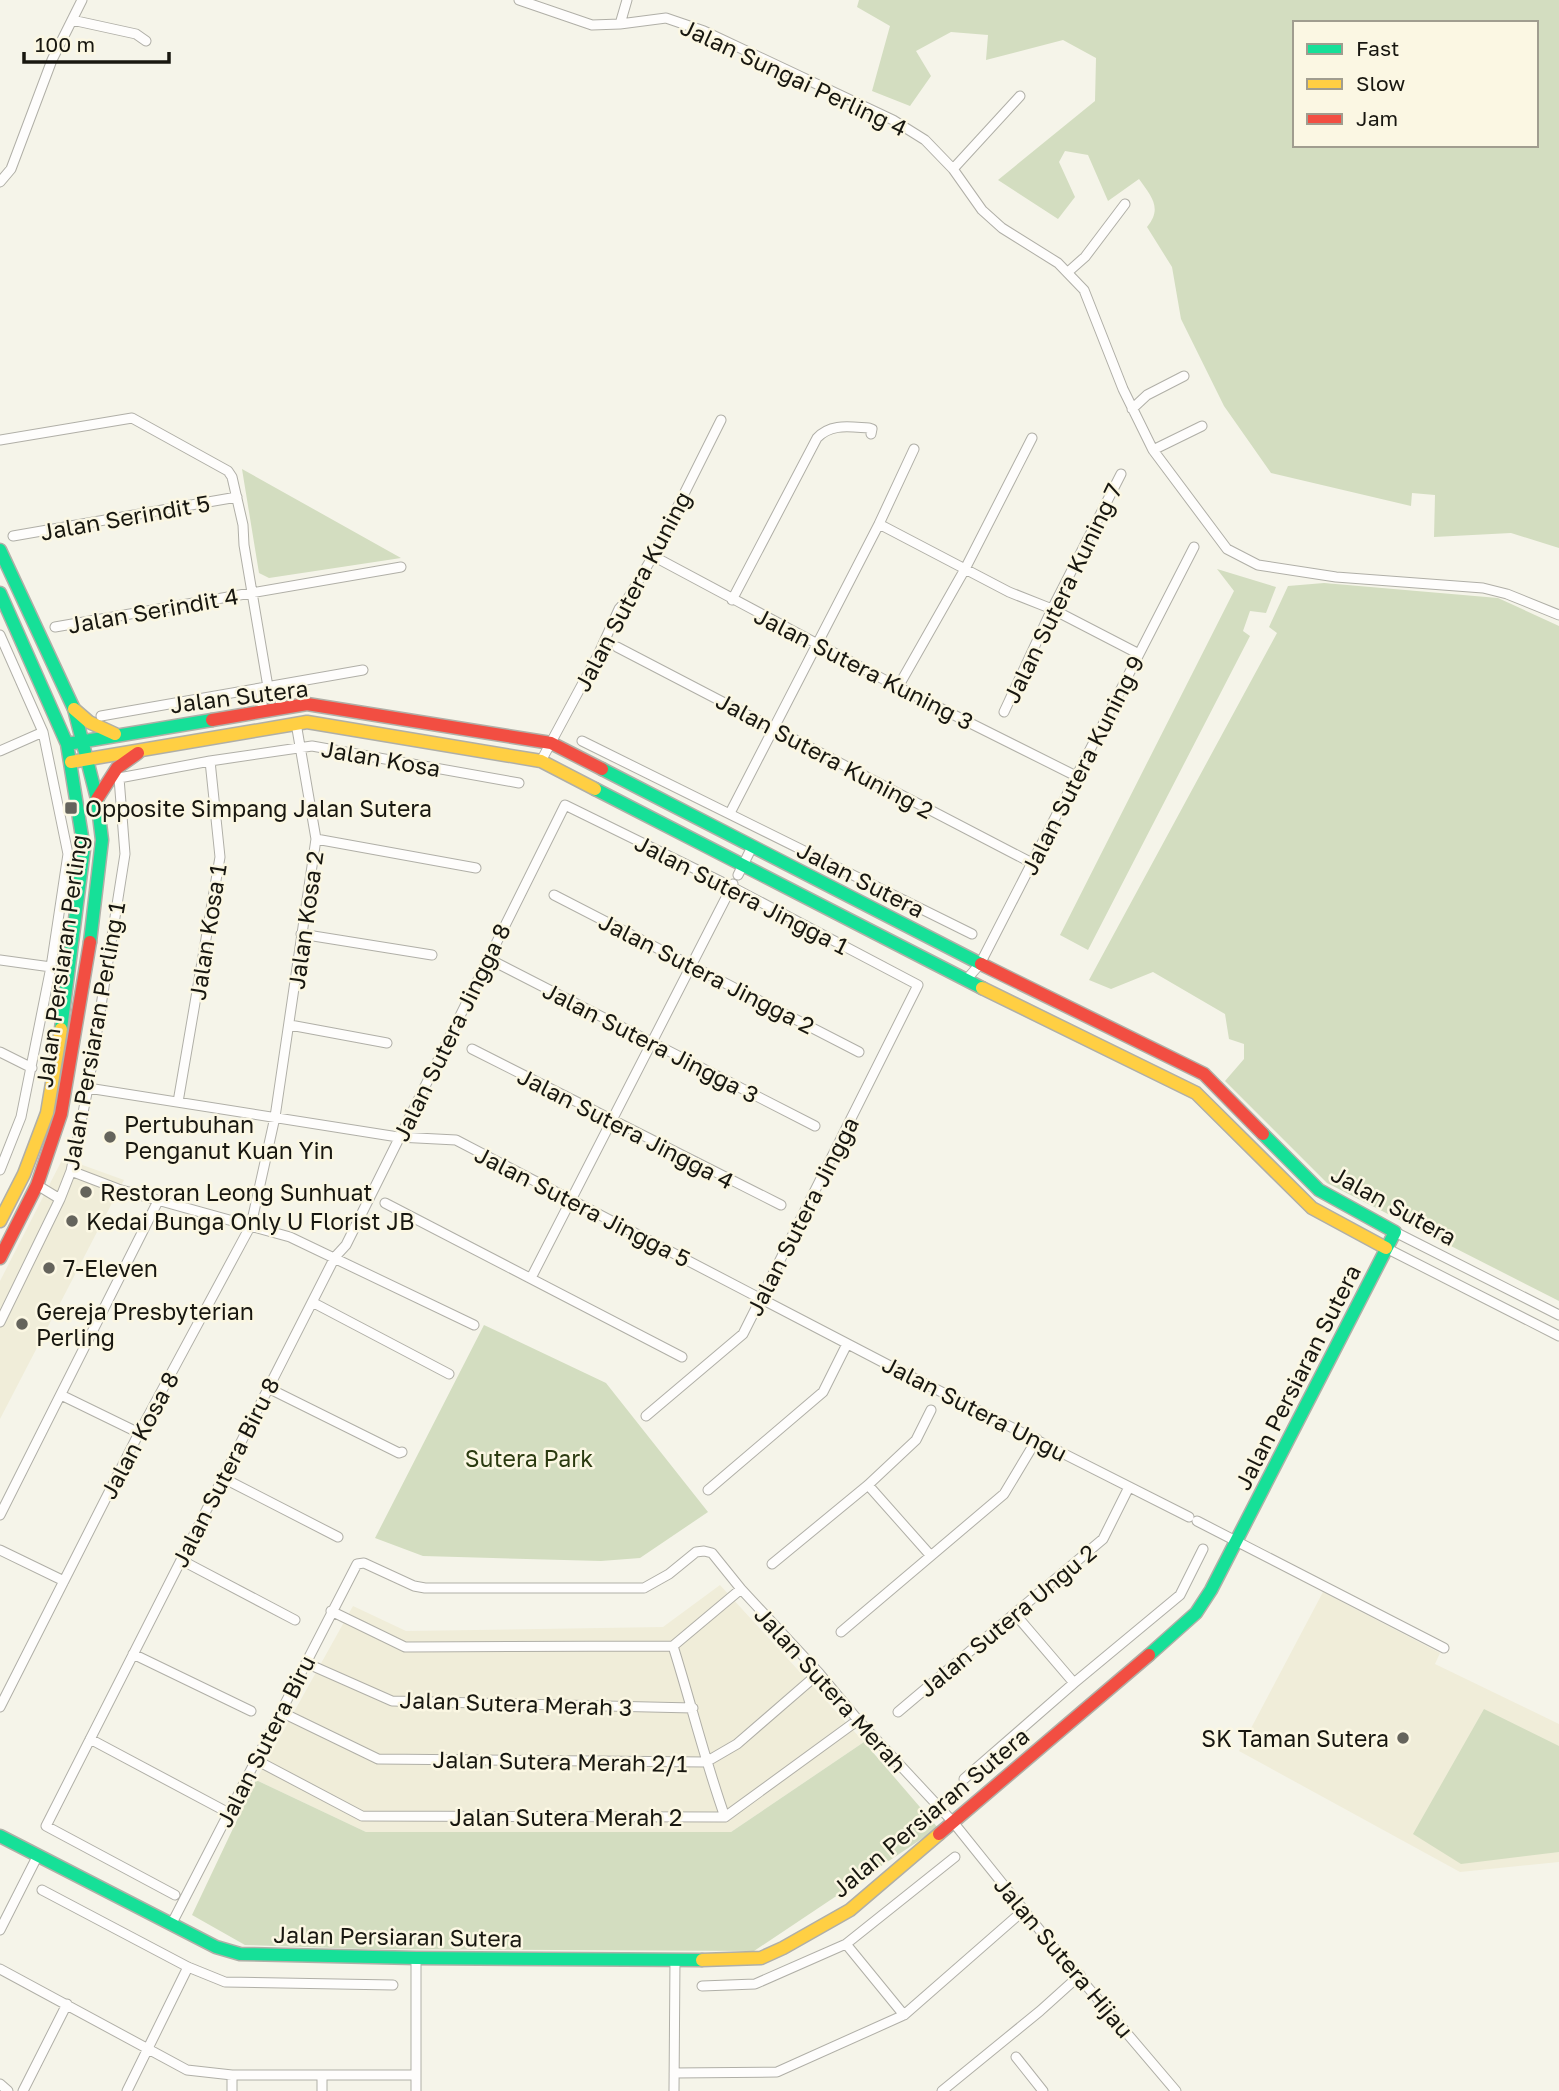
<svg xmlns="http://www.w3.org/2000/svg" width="1559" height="2091" viewBox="0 0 1559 2091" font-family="'Golos Text',sans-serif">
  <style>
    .built { fill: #f0edd9 }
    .green { fill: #d3ddc0; fill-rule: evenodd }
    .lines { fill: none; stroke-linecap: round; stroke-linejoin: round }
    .street-casing { stroke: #b0afa7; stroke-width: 11 }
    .fast-casing { stroke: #b0afa7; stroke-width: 15 }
    .slow-casing { stroke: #b0afa7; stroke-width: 15 }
    .jam-casing { stroke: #b0afa7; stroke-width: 15 }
    .street { stroke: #fefdfc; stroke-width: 9 }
    .fast { stroke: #16e098; stroke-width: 12 }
    .slow { stroke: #ffcf43; stroke-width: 12 }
    .jam { stroke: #f24e42; stroke-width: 12 }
    .poi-dot { fill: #65645c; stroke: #fbf7e3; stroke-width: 2.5 }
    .labels { text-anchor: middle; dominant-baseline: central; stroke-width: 5; stroke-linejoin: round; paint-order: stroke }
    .street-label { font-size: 23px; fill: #181710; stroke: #fbf7e3 }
    .poi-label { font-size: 23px; fill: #181710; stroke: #fbf7e3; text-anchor: start }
    .park-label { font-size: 23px; fill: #2a3a10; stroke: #fbf7e3 }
  </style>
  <rect width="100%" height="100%" fill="#f5f4e9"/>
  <!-- built -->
  <path class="built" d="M63,1158L124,1180L0,1419V1281Z
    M720,1585L864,1742L731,1832H366L256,1780L353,1606L406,1631L663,1627Z
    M1323,1592L1440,1653L1435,1664L1559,1724V1862L1460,1872L1239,1751Z"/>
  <!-- green -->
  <path class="green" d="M859,0H1559V548L1511,533L1434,537L1435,495L1412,493L1411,506L1271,473L1224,406L1181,319L1172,267L1147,227C1163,208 1151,196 1139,179L1108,201L1088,155L1065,151L1059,162L1075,197L1058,219L998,180L1095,101L1096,58L1063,40L986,60L988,35L951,32L916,51L931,76L910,106L872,91L890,26L857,7ZM1295,23H1536V145H1295Z
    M242,469L401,558L269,578L259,573Z
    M1217,569L1276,587L1266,613L1250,611L1243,631L1250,636L1088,950L1060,935L1234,591Z
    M1324,583L1498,598L1559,626V1301L1327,1183L1225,1081L1244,1059V1044L1229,1039L1225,1014L1153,972L1111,989L1089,980L1277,633L1269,627L1288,586Z
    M484,1325L606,1383L708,1512L640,1558L601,1561L423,1556L375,1538Z
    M1484,1709L1559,1746V1852L1461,1864L1413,1834Z
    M864,1742L938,1828L754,1951L364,1949L245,1945L192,1915L256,1780L366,1832H731Z"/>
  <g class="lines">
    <!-- street casing -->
    <g class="street-casing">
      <path id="street" d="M519,0L592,25L620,24L666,18L704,31L893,120L925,140L953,169L982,210L1002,228L1058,263L1084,290L1123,389L1153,450L1227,549L1258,565L1336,577L1483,588L1507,594L1559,615
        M72,20L136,34L146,41
        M620,24L627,0
        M953,169L1020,96
        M0,182L11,169L52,60L82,0
        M1068,272L1085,257L1125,204
        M1132,409L1147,395L1184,376
        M0,440L132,418L228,471L232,477L243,525L244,545L268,687
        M1153,450L1202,426
        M879,524L1009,592L1052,609L1139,654
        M13,536L237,497
        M653,556L898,687L1076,776
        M732,600L817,438C831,423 850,427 869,428L872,429L871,434
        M55,627L401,567
        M0,635L43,732L68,854L51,967L21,1117L0,1170
        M617,647L1032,863
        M278,685L281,707
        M898,687L965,569L1032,438
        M260,688L263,711
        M1004,712L1052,609L1121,474
        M101,716L363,670
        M582,741L972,934
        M0,751L43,732
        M541,761L598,655L619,609L627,600L653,556L721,420
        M730,813L879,524L914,449
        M316,839L476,868
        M738,875L752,847
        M554,895L859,1052
        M301,934L432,955
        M487,958L815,1126
        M0,960L51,967
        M966,980L980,964L1194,547
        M290,1025L387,1043
        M472,1049L781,1205
        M0,1052L32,1068
        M88,1088L398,1137L456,1140L894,1368L1189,1517
        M178,1102L220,857L210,761
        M71,1171L118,1189L290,1237L474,1325
        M37,1185L60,1199
        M385,1203L682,1357
        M1395,1232L1559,1315
        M1386,1248L1559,1336
        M531,1278L733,884
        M312,1302L449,1374
        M0,1322L60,1199L71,1171L88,1088L125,854L119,778L210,761L312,746L519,783
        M268,1388L399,1453L402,1452
        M61,1395L139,1433
        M223,1478L338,1537
        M868,1485L931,1556
        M708,1490L823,1392L847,1344
        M0,1515L158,1201
        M1197,1521L1444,1648
        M0,1550L64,1581
        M181,1560L295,1620
        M772,1564L868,1485L916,1440L931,1410
        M331,1611L405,1647L673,1646L741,1589
        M1015,1614L1074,1683
        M841,1632L1004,1494L1037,1439
        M673,1646C691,1703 705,1761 725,1817
        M133,1654L251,1711
        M306,1663L392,1701L693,1708
        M0,1707L139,1433L251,1225L275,1117L316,839L296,723
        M281,1712L378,1759L706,1762L737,1744L819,1673
        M898,1712L1103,1539L1129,1487
        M90,1739L227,1812
        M256,1760L362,1816L725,1817L858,1720
        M964,1779L1074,1683L1180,1595L1203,1549
        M42,1890L188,1967L225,1982L393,1985
        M175,1895L46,1826L335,1257L346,1245L565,805L732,887L918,985L743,1334L646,1416
        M171,1925L357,1564L364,1563L414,1586L425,1588H644L669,1574L696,1552L704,1551L712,1553L741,1589L819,1673L858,1720L953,1822L1051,1944L1176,2091
        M0,1930L38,1855
        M846,1944L955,1857
        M416,1958V2091
        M0,1969L187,2070L232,2075H416
        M702,1986L755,1984L846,1944L904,2015
        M1016,2057L1043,2091
        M674,2073L777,2072L904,2015L1024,1910
        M0,2084L8,2091
        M23,2091L67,2004
        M127,2091L188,1967
        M232,2091V2075
        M322,2091V2075
        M674,2091L675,1959
        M942,2091L1040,2011L1080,1975"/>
    </g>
    <!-- fast casing -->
    <g class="fast-casing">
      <path id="fast" d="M0,550L74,709L97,799L102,840L90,942
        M0,593L67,744L84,849L61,1029
        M67,744L212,720
        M602,769L981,964
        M595,789L982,988
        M1149,1655L1196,1613L1211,1590L1395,1232L1319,1190L1263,1134
        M0,1836L216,1947L240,1954L416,1958L702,1960"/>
    </g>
    <!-- slow casing -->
    <g class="slow-casing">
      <path id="slow" d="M74,709L89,722L115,734
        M71,762L307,722L541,761L595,789
        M982,988L1196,1093L1312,1208L1386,1248
        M0,1221L24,1174L47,1113L61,1029
        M702,1960L761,1958L783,1948L850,1910L939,1834"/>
    </g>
    <!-- jam casing -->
    <g class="jam-casing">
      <path id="jam" d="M212,720L307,704L551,743L602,769
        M97,799L117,768L138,753
        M981,964L1204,1074L1263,1134
        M0,1258L37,1185L61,1114L90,942
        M939,1834L1149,1655"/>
    </g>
    <!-- street -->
    <use href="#street" class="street"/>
    <!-- fast -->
    <use href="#fast" class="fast"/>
    <!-- slow -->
    <use href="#slow" class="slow"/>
    <!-- jam -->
    <use href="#jam" class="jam"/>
  </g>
  <!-- markers -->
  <g class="poi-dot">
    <rect x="64" y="801" width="14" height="14" rx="3.5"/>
    <circle cx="110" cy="1137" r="7"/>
    <circle cx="86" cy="1192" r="7"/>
    <circle cx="72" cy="1221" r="7"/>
    <circle cx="49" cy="1268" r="7"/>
    <circle cx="22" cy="1324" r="7"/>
    <circle cx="1403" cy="1738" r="7"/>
  </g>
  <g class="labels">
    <!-- street labels -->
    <g class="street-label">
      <text transform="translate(794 77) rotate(25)">Jalan Sungai Perling 4</text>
      <text transform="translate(125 517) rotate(-10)">Jalan Serindit 5</text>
      <text transform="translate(632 591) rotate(-62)">Jalan Sutera Kuning</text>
      <text transform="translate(1062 593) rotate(-64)">Jalan Sutera Kuning 7</text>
      <text transform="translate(153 610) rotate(-10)">Jalan Serindit 4</text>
      <text transform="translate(864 668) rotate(27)">Jalan Sutera Kuning 3</text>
      <text transform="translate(239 696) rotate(-7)">Jalan Sutera</text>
      <text transform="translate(825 755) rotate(28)">Jalan Sutera Kuning 2</text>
      <text transform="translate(381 758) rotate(10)">Jalan Kosa</text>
      <text transform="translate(1082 765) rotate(-63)">Jalan Sutera Kuning 9</text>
      <text transform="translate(861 879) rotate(27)">Jalan Sutera</text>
      <text transform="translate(742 894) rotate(27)">Jalan Sutera Jingga 1</text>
      <text transform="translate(305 920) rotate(-82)">Jalan Kosa 2</text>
      <text transform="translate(207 932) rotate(-81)">Jalan Kosa 1</text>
      <text transform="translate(61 961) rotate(-82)">Jalan Persiaran Perling</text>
      <text transform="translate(707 973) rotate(27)">Jalan Sutera Jingga 2</text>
      <text transform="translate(451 1032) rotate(-64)">Jalan Sutera Jingga 8</text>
      <text transform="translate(93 1036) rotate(-80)">Jalan Persiaran Perling 1</text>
      <text transform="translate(651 1042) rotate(27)">Jalan Sutera Jingga 3</text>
      <text transform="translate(626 1128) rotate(27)">Jalan Sutera Jingga 4</text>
      <text transform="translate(1394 1205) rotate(29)">Jalan Sutera</text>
      <text transform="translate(583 1206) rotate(27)">Jalan Sutera Jingga 5</text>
      <text transform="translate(802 1216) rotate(-63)">Jalan Sutera Jingga</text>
      <text transform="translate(1297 1377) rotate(-63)">Jalan Persiaran Sutera</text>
      <text transform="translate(975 1408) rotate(27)">Jalan Sutera Ungu</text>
      <text transform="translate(139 1435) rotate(-62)">Jalan Kosa 8</text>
      <text transform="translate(225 1472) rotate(-63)">Jalan Sutera Biru 8</text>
      <text transform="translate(1007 1620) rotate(-40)">Jalan Sutera Ungu 2</text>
      <text transform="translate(831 1689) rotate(48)">Jalan Sutera Merah</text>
      <text transform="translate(516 1703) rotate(2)">Jalan Sutera Merah 3</text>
      <text transform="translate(265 1741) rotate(-63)">Jalan Sutera Biru</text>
      <text transform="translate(560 1761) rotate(1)">Jalan Sutera Merah 2/1</text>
      <text transform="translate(930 1812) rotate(-40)">Jalan Persiaran Sutera</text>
      <text x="566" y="1817">Jalan Sutera Merah 2</text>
      <text transform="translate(398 1936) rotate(1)">Jalan Persiaran Sutera</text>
      <text transform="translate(1064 1957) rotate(50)">Jalan Sutera Hijau</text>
    </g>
    <!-- poi labels -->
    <g class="poi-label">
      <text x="85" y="808">Opposite Simpang Jalan Sutera</text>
      <text x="124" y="1124">Pertubuhan<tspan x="124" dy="26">Penganut Kuan Yin</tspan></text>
      <text x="100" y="1192">Restoran Leong Sunhuat</text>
      <text x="86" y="1221">Kedai Bunga Only U Florist JB</text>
      <text x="63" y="1268">7-Eleven</text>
      <text x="36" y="1311">Gereja Presbyterian<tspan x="36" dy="26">Perling</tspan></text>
      <text x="1389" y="1738" text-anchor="end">SK Taman Sutera</text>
    </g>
    <!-- park labels -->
    <g class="park-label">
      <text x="529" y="1458">Sutera Park</text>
    </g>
  </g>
  <!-- legend -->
  <rect x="1293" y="21" width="245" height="126" fill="#fbf7e3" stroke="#a09d8f" stroke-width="2"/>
  <rect x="1307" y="44" width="35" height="10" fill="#16e098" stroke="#a09d8f" stroke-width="2"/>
  <text x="1356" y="56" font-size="21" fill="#181710">Fast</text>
  <rect x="1307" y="79" width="35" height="10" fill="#ffcf43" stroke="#a09d8f" stroke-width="2"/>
  <text x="1356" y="91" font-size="21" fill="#181710">Slow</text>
  <rect x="1307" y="114" width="35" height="10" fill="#f24e42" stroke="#a09d8f" stroke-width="2"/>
  <text x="1356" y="126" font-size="21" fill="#181710">Jam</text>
  <!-- scale -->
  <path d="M24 52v10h145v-10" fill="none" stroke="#181710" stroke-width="3.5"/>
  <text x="35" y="52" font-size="21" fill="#181710" stroke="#fbf7e3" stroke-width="5" paint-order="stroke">100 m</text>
</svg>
